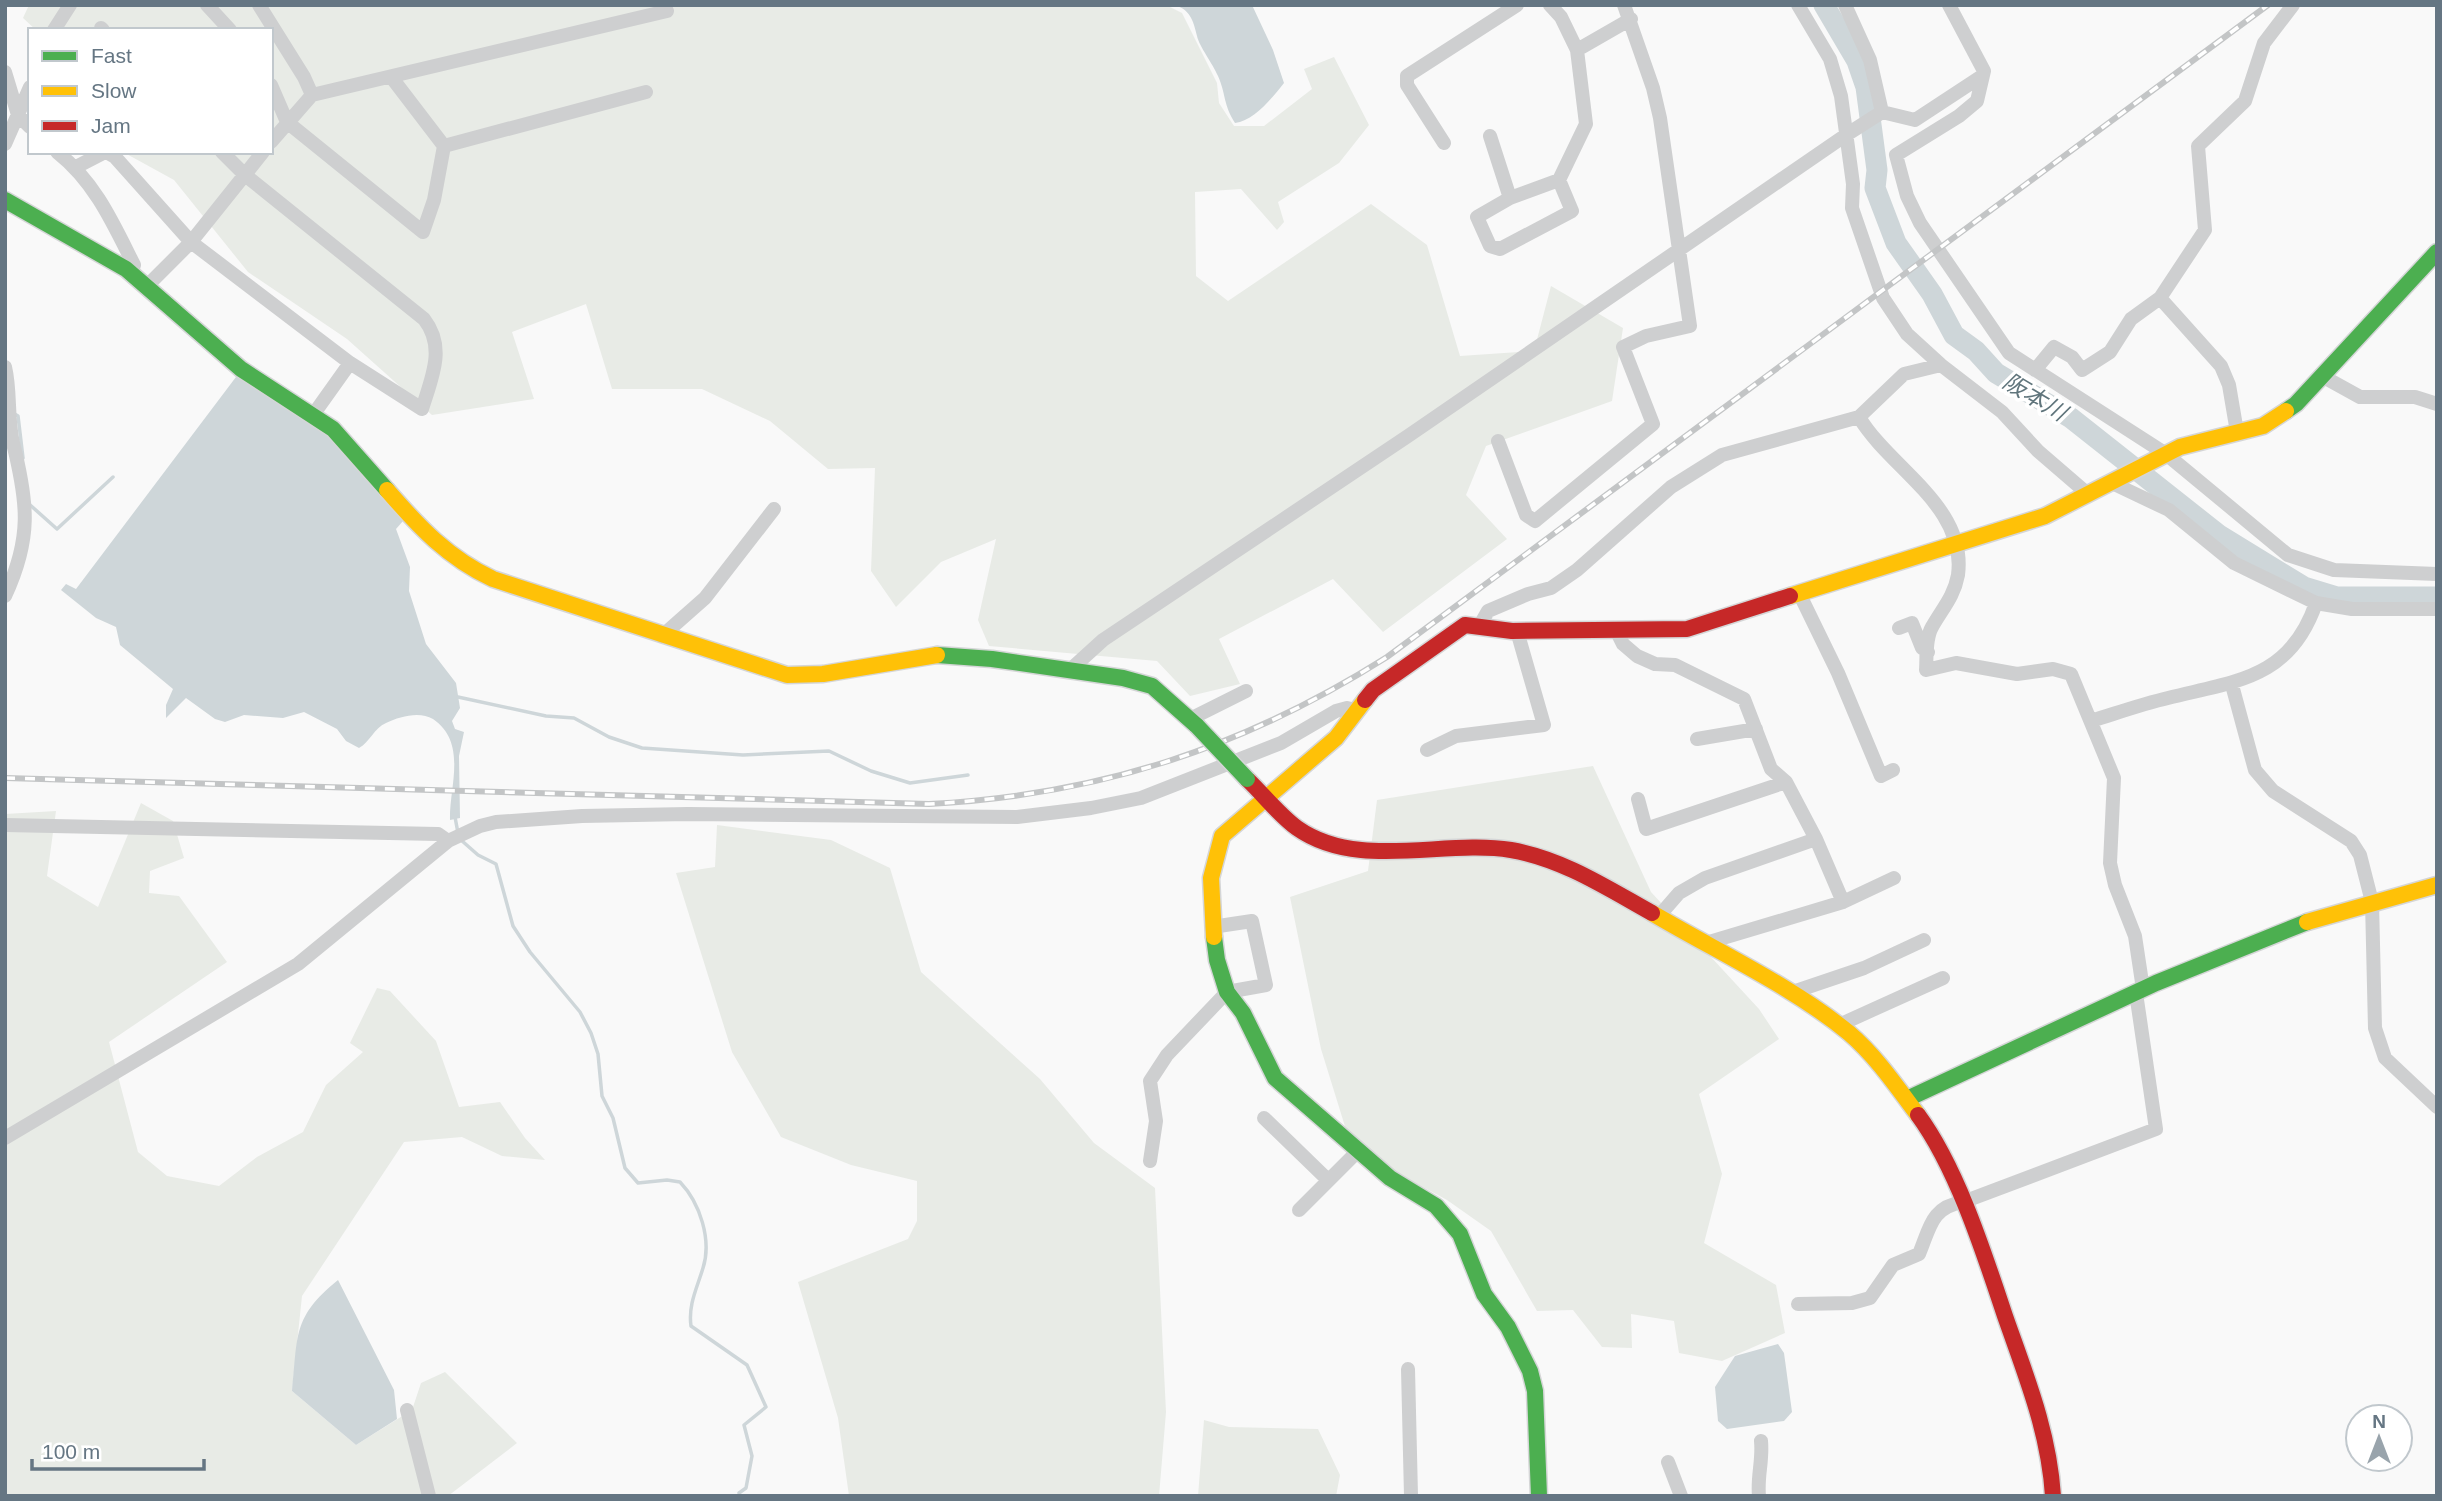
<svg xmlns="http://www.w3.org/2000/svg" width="2442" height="1501" viewBox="0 0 2442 1501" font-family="Arial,'Noto Sans JP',sans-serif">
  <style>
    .green { fill: #e8ebe6 }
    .water { fill: #ced6d9 }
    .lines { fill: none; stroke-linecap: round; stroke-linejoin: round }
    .stream { stroke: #ced6d9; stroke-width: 3.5 }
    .river { stroke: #ced6d9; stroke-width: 21 }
    .fast-casing { stroke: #d5d6d7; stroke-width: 19 }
    .slow-casing { stroke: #d5d6d7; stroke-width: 19 }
    .jam-casing { stroke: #d5d6d7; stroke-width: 19 }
    .street { stroke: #cecfd0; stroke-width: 14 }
    .fast { stroke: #4caf50; stroke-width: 16 }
    .slow { stroke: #ffc107; stroke-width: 16 }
    .jam { stroke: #c62828; stroke-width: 16 }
    .rail-casing { stroke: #c3c5c6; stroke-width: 6 }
    .rail { stroke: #fff; stroke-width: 3.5; stroke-dasharray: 10; stroke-linecap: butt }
    .fast-bridge-casing { stroke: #d5d6d7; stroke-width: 19; stroke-linecap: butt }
    .fast-bridge { stroke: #4caf50; stroke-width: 16 }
    .labels { text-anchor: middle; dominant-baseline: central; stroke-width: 7; stroke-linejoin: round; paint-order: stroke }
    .water-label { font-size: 23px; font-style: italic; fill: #60757c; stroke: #fff }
  </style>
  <rect width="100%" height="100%" fill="#f9f9f9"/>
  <!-- green -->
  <path class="green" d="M29,5H1166L1182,13L1217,83L1219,103L1234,126H1264L1312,89L1304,69L1334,57L1369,125L1339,163L1278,202L1284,222L1277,230L1241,189L1195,192L1196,276L1228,301L1371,204L1427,245L1460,356L1534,351L1551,286L1623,328L1612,401L1486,446L1466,495L1507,539L1383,632L1333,579L1219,639L1240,684L1190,696L1157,661L989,646L978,620L996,539L941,562L896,607L871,571L875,468L828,469L770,421L702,389H612L586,304L512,332L534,399L432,415L347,339L248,272L174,180L123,152H271V30H36L23,18Z
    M1593,766L1651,892L1759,1009L1779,1039L1699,1094L1722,1174L1704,1243L1776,1285L1785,1333L1722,1361L1679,1353L1674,1321L1631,1314L1632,1348L1602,1347L1573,1310L1537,1311L1491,1231L1447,1200L1352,1149L1321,1049L1290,897L1368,871L1377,800Z
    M141,803L173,821L184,858L150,871L149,893L179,896L227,962L109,1042L138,1152L167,1176L219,1186L257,1157L303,1132L326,1085L363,1052L350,1043L377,988L390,991L436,1041L459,1107L500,1102L525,1138L545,1160L502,1156L462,1137L404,1142L302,1296L292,1391L356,1445L412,1410L421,1383L445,1372L517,1443L448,1496H5V814L56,811L47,876L98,907Z
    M717,825L831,840L890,868L921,972L1040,1079L1094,1143L1155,1188L1166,1412L1159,1496H849L838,1418L798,1282L908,1239L917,1221V1181L851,1165L781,1137L732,1052L676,873L715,867Z
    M1204,1420L1229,1427L1318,1429L1340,1475L1336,1496H1198Z"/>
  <!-- water -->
  <path class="water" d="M1172,5H1252L1273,50L1284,83C1272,98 1254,121 1235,123C1223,104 1226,94 1218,76C1213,64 1199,46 1197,36C1193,20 1190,8 1172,5Z
    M239,373L325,430L403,521L396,529L410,567L409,591L426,644L456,683L460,708L452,721L455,729L464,732L459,756L460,818L450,820C449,787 468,743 433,719C420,711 400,716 386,723C374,728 370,742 359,748L346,741L337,729L304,712L283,718L244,715L225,722L215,719L186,698L166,718V705L173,689L120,645L116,627L96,618L61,590L66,584L76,589Z
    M338,1280L394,1390L397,1419L356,1445L292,1391C298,1336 292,1317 338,1280Z
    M1778,1344L1784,1353L1792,1412L1784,1421L1727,1429L1718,1421L1715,1387L1735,1356Z"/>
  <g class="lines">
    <!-- stream -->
    <path class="stream" d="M13,413L18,416L23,458
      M29,504L57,529L113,477
      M458,697L546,716L574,718L609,737L642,748L743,755L829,751L871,771L910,783L968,775
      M455,817L458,833
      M461,840L478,855L496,864L513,926L530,952L580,1012L591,1033L598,1054L602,1096L613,1118L625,1168L638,1183L667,1180L680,1182C700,1203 712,1240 703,1268C697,1288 688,1305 691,1326L747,1365L766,1407L744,1425L752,1456L746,1488L739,1493L740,1496"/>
    <!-- river -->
    <path class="river" d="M1824,5L1857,61L1866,87L1877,170L1875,188L1896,243L1932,294L1954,335L1976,351L1996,373L2071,418L2219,535L2304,587L2337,597H2437"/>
    <!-- fast casing -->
    <g class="fast-casing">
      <path id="fast" d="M5,200L126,269L241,369L333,429L387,490
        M2286,411L2296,404L2437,252
        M937,655L992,659L1123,678L1152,686L1197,726
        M1214,937L1217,960L1227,992L1243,1013L1275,1078L1390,1178L1436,1206L1460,1234L1484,1294L1508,1327L1530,1371L1535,1391L1539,1496
        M1907,1099L2156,983L2307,922"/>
    </g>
    <!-- slow casing -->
    <g class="slow-casing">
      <path id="slow" d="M387,490C419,527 448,558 493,579L787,675L823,674L937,655
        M1790,596L2045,516L2180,447L2263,426L2286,411
        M1652,913C1716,951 1792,986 1849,1033C1876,1056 1897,1087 1918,1115
        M2307,922L2437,885
        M1214,937L1211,878L1222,836L1336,738L1365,700"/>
    </g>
    <!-- jam casing -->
    <g class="jam-casing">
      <path id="jam" d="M1365,700L1373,690L1465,625L1512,631L1687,629L1790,596
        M1247,779C1263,794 1279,815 1297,828C1358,871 1443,839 1511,850C1563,859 1607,888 1652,913
        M1918,1115C1957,1168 1984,1253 2005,1316C2026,1376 2049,1432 2053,1496"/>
    </g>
    <!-- street -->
    <path class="street" d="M207,5L230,30
      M259,5L304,77L312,95
      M1550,5L1561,17L1577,50
      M1798,5L1830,59L1841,96L1853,184L1852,208L1883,298L1907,334L1941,365L2002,412L2038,451L2089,495
      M1845,5L1870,60L1882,112
      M1949,5L1984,71L1977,101L1959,116L1896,155L1907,196L1920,223L2009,353L2166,454L2288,555L2334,570L2437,574
      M101,28L103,30
      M54,30L70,5
      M5,72L18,115L30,127
      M271,85L287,122L423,232L434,200L444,146L392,78
      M1490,136L1510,198
      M271,142L312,95L667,11
      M1444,143L1407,85V76L1517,5
      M5,144L30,87
      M444,146L646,92
      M57,152C95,182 113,223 134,265L131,273
      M106,152L115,157L191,242L350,363L422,409C432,377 446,347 424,319L245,175L222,152
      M76,167L105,152
      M1559,180L1572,211L1500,249L1490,246L1477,217L1510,198Z
      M1559,180L1586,124L1577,50L1631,19
      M147,286L191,242L263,152
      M2160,298L2221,366L2229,385L2237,432
      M5,367C11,392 7,418 13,443C28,503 32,538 5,596
      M2035,370L2054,347L2072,357L2082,370L2110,352L2131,319L2160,298L2205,230L2198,146L2245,101L2264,43L2293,5
      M2322,376L2360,397H2415L2437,404
      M313,415L350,363
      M1859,417C1890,469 1967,506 1958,575C1954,597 1942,609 1932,627C1925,639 1927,657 1926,670L1956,663L2017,674L2053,669L2071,674L2114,778L2110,863L2115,885L2135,936L2143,989
      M1498,441L1526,515L1535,521L1653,424L1623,347L1646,336L1690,326L1660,118L1653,88L1624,5
      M2110,482L2169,510L2234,563L2316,603L2352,609H2437
      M1800,595L1838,673L1881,776L1893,770
      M1480,625L1488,611L1528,594L1551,588L1577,570L1671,487L1722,455L1859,417L1904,374L1941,365
      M1899,628L1912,623L1922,648L1928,652
      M1617,632L1623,644L1637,656L1655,664L1675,665L1744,699L1771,769L1786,782L1816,839L1843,902L1706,943
      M662,636L705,598L774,509
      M1070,670L1103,640L1408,436L1846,135L1882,112L1915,120L1982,76
      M2232,685L2255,770L2273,791L2351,841L2360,855L2372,902L2375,1028L2385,1058L2437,1107
      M1190,719L1246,691
      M2091,721C2117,713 2142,704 2168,698C2236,681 2290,679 2316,603
      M1697,739L1756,729
      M1427,750L1456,736L1544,725L1517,631
      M1638,799L1646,829L1786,782
      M5,825L438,834L448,841
      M1843,902L1894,878
      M1659,916L1679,893L1705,878L1816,839
      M1790,993L1864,968L1924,940
      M1839,1025L1943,978
      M1264,1118L1328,1180
      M5,1138L298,964L448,841L480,826L496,822L582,816L688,814L1017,817L1091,808L1141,798L1281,743L1336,711L1347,708L1358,711
      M1150,1161L1156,1121L1150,1081L1167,1055L1227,992L1266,985L1252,921L1212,927
      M1299,1210L1359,1150
      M1798,1304L1852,1303L1870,1298L1893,1265L1919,1254C1930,1228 1931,1207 1963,1202L2156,1129L2136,993
      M1408,1369L1411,1496
      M407,1410L429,1496
      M1668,1462L1681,1496
      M1759,1496C1757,1476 1763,1461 1761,1441"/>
    <!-- fast -->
    <use href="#fast" class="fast"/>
    <!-- slow -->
    <use href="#slow" class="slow"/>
    <!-- jam -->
    <use href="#jam" class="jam"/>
    <!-- rail casing -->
    <g class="rail-casing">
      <path id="rail" d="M5,778L929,804C1099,795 1243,748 1387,657L2268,5"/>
    </g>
    <!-- rail -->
    <use href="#rail" class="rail"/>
    <!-- fast-bridge casing -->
    <g class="fast-bridge-casing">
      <path id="fast-bridge" d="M1197,726L1247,779"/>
    </g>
    <!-- fast-bridge -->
    <use href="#fast-bridge" class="fast-bridge"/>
  </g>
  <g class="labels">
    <!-- water labels -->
    <g class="water-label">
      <text transform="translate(2035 397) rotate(31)">阪本川</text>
    </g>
  </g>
  <!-- border -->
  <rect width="2442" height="1501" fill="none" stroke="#657683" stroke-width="14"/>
  <!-- legend -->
  <rect x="28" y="28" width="245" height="126" fill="#ffffff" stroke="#c1c8cd" stroke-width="2"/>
  <rect x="42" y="51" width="35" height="10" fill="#4caf50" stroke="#c1c8cd" stroke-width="2"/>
  <text x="91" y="63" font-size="21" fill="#657683">Fast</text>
  <rect x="42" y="86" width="35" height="10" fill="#ffc107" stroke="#c1c8cd" stroke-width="2"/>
  <text x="91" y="98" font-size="21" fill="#657683">Slow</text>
  <rect x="42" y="121" width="35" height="10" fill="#c62828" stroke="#c1c8cd" stroke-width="2"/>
  <text x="91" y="133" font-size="21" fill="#657683">Jam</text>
  <!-- north arrow -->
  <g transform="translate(2379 1438)"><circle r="33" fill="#ffffff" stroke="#c1c8cd" stroke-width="2"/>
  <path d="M0-5L12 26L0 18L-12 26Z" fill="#99a4ac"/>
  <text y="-10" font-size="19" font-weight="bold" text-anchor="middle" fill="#657683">N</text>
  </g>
  <!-- scale -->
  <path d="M32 1459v10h172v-10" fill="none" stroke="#657683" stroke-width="3.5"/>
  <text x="42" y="1459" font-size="21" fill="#657683" stroke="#ffffff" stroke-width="5" paint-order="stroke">100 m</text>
</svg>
